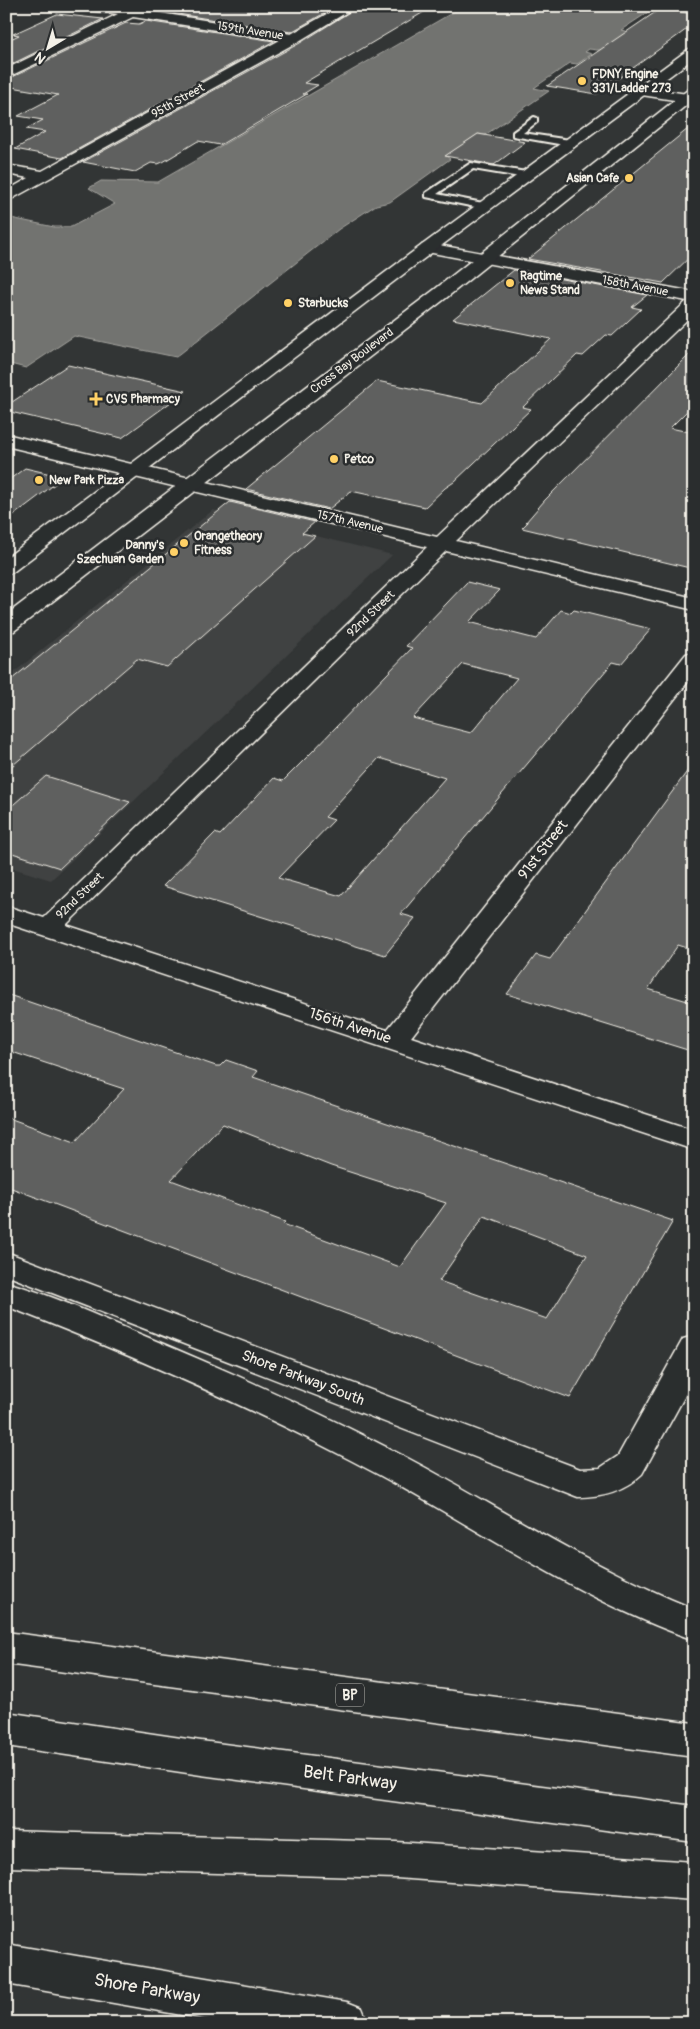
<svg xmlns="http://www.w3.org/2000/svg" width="700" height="2029" viewBox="0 0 700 2029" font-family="Pangolin,sans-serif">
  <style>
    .built { fill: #404242 }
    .water { fill: #727370; stroke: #a6a5a0 }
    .building { fill: #5f605f; stroke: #f4f1e8; fill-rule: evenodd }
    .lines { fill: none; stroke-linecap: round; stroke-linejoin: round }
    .service-casing { stroke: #f4f1e8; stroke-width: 4 }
    .minor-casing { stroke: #f4f1e8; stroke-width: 3 }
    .primary-casing { stroke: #f4f1e8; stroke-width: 3 }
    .motorway-casing { stroke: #f4f1e8; stroke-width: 3 }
    .service { fill: #2a2d2e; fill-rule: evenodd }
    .minor { fill: #2a2d2e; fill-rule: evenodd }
    .primary { fill: #2a2d2e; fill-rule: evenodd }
    .motorway { fill: #2a2d2e; fill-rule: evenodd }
    .poi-dot { fill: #ffd166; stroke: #2a2d2e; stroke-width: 2 }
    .labels { text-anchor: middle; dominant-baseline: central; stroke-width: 5; stroke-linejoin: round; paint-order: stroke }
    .far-street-label { font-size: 12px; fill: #f4f1e8; stroke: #2a2d2e }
    .far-poi-label { font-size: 12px; font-weight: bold; fill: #f4f1e8; stroke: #2a2d2e; text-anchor: start }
    .shield { fill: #2a2d2e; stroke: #b7b6b0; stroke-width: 1 }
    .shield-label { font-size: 14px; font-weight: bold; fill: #f4f1e8 }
    .street-label { font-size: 15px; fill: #f4f1e8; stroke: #2a2d2e }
    .near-street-label { font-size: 18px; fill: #f4f1e8; stroke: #2a2d2e }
  </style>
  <rect width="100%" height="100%" fill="#323535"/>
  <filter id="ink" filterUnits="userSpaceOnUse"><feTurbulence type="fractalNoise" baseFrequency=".02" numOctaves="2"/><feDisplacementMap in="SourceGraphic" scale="10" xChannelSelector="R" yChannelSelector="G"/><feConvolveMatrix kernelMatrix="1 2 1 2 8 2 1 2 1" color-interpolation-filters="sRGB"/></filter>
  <g filter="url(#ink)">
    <!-- built -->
    <path class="built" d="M213,510L392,555L51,880L6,866V679Z"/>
    <!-- water -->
    <path class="water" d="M464,6H665L653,9L621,30L632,33L606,51L589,49L585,52L592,54L577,64L570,63L534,88L549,91L485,135L478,134L446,156L450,159L390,202L376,205L339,229L176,357L74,336L26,368L6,363V217L54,227H71L115,204L89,188L101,181L158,182Z"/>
    <!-- building -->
    <path class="building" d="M178,6H337L291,32L165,12Z
      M359,6H434L304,83L318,85L303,94H307L220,145L198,141L163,162L158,164L151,163L135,172L83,162L300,43Z
      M660,9L694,14V24L597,94L547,86Z
      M57,14L103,19L6,67V41L19,35L13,34Z
      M146,21L274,41L62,158L15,149L45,132L26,129L43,120L18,116L58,95L6,86V80L126,23L139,24Z
      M694,124V253L663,283L528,259Z
      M478,134L525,142L494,165L445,156Z
      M514,270L647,295L632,307L641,309L612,336L606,335L583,356L577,355L523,407L531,409L454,482L445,488L425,507L351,491L329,509L246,489L377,381L482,403L551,339L453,319Z
      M694,350V404L670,428L694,433V569L522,528L528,522H526L545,500Z
      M68,365L186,391L122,438L6,411V406Z
      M25,468L64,477L6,521V482Z
      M230,502L315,522L302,533L315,536L167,667L137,659L6,771V684Z
      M467,582L500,590L469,622L536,639L561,610L571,613L574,610L651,629L621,664L613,662L401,914L415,918L385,955L163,886L215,833L220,835L274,778L283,781L311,753L412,648L406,646ZM463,664L517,678L471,733L413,718ZM379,758L445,778L341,896L278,878L334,820L325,817Z
      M694,762V950L678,945L648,989L694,1003V1052L507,994L536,955L550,959Z
      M46,776L130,802L60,868L6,851V811Z
      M6,994L216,1066H220L226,1060L258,1071L253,1077L673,1221L570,1398L6,1186V1117L75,1142L124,1089L6,1050ZM223,1124L331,1166L446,1203L400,1267L283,1224L285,1222L171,1180ZM484,1216L587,1255L547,1319L439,1281Z"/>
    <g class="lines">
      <!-- service casing -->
      <g class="service-casing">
        <path id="service" d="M534,117L537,118V122L523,133L570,140L574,143L570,146L513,136V132Z
          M471,163L526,172L530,175L526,178L473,169L437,194L488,204L490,206L485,209L426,197V193Z"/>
      </g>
      <!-- minor casing -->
      <g class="minor-casing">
        <path id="minor" d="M83,6L135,7L141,10L291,34L341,6H357L299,41L6,202V191L29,178L6,174V165L42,171L280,40L133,17L6,78V69L118,14L89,10Z
          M640,87L694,95V103L635,94L633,91Z
          M428,243L694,292V313L456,541L694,598V610L446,551L66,925L387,1030L686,654L694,652V674L411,1037L694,1130V1150L6,923V906L44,918L427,547L6,446V434L437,537L687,301L422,251L420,248L422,245Z
          M6,1252L580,1469L600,1468L618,1456L683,1339L694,1336V1379L642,1474C624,1491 602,1497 578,1497L6,1275Z
          M6,1944L347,2002L362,2008L368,2023H227L6,1984Z"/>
      </g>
      <!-- primary casing -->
      <g class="primary-casing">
        <path id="primary" d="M694,48V58L422,260L13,572L6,574V558L410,254L689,49Z
          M694,88V99L446,298L14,631L6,632V615L434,290L689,89Z"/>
      </g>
      <!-- motorway casing -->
      <g class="motorway-casing">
        <path id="motorway" d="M6,1282C52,1295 97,1316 142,1335C238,1375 334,1418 426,1468C515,1517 600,1571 694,1609V1640C582,1601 484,1532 381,1476C260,1411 134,1356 6,1306Z
          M6,1632L694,1723V1757L6,1664Z
          M6,1712L201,1741L694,1806V1842L201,1775L6,1746Z
          M6,1831L396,1842L694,1862V1900L396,1878L6,1867Z"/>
      </g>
      <!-- service -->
      <use href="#service" class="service"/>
      <!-- minor -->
      <use href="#minor" class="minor"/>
      <!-- primary -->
      <use href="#primary" class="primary"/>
      <!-- motorway -->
      <use href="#motorway" class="motorway"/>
    </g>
  </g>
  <!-- markers -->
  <g class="poi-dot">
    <circle cx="582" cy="81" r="5"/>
    <circle cx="629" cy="178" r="5"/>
    <circle cx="510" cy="283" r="5"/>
    <circle cx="288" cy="303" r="5"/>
    <path d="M93.5 391.5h5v5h5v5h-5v5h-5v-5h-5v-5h5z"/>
    <circle cx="334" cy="459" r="5"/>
    <circle cx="39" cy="480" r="5"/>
    <circle cx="184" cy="543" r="5"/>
    <circle cx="174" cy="552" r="5"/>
  </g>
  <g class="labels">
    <!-- far-street labels -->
    <g class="far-street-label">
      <text transform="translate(250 31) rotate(9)">159th Avenue</text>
      <text transform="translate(178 101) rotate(-29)">95th Street</text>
      <text transform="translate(635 286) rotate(11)">158th Avenue</text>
      <text transform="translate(352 361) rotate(-37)">Cross Bay Boulevard</text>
      <text transform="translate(350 522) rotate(13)">157th Avenue</text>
      <text transform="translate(371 614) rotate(-44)">92nd Street</text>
      <text transform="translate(80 896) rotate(-44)">92nd Street</text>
    </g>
    <!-- far-poi labels -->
    <g class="far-poi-label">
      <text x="592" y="74">FDNY Engine<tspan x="592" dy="14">331/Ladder 273</tspan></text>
      <text x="619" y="178" text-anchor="end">Asian Cafe</text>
      <text x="520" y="276">Ragtime<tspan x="520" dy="14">News Stand</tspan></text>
      <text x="298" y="303">Starbucks</text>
      <text x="106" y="399">CVS Pharmacy</text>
      <text x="344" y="459">Petco</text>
      <text x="49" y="480">New Park Pizza</text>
      <text x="194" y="536">Orangetheory<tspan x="194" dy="14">Fitness</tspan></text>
      <text x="164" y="545" text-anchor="end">Danny's<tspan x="164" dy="14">Szechuan Garden</tspan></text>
    </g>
    <!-- shield labels -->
    <rect class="shield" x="336" y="1683.5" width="28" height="23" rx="4"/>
    <g class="shield-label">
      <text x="350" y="1695">BP</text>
    </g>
    <!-- street labels -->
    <g class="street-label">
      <text transform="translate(543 850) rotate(-52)">91st Street</text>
      <text transform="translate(350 1026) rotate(18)">156th Avenue</text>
      <text transform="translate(303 1378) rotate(21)">Shore Parkway South</text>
    </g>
    <!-- near-street labels -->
    <g class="near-street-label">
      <text transform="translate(350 1778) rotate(8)">Belt Parkway</text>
      <text transform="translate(147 1989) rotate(10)">Shore Parkway</text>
    </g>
  </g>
  <!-- margin -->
  <rect width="700" height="2029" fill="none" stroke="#2a2d2e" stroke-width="25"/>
  <rect x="12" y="12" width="675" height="2004" fill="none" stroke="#f4f1e8" stroke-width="2" filter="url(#ink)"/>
  <!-- north arrow -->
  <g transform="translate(48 48) rotate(218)" stroke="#2a2d2e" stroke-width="4" paint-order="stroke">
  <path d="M0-4L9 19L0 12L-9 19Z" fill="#f4f1e8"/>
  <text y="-8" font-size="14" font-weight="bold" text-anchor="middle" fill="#f4f1e8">N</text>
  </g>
</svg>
